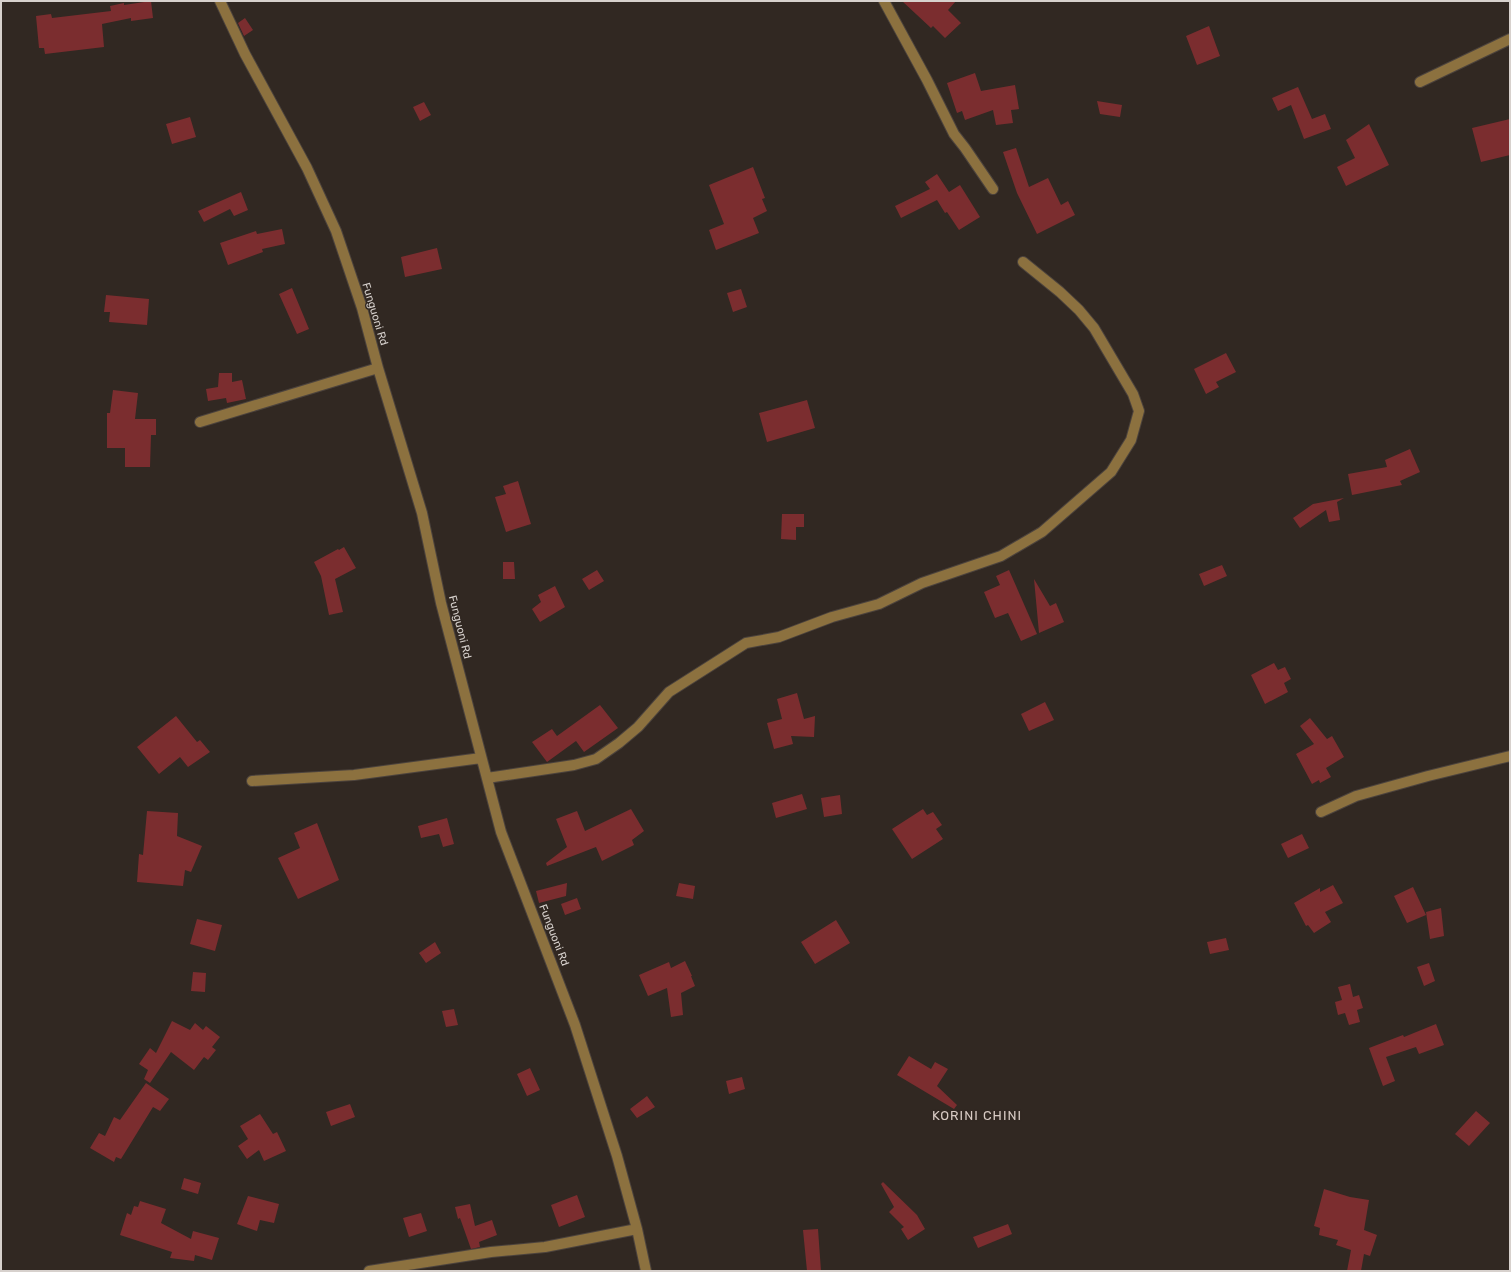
<svg xmlns="http://www.w3.org/2000/svg" width="1511" height="1272" viewBox="0 0 1511 1272" font-family="Rubik,sans-serif">
  <style>
    .building { fill: #7b2d2f }
    .lines { fill: none; stroke-linecap: round; stroke-linejoin: round }
    .minor-casing { stroke: #4c433d; stroke-width: 12 }
    .minor { stroke: #8c713f; stroke-width: 10 }
    .labels { text-anchor: middle; dominant-baseline: central; stroke-width: 3; stroke-linejoin: round; paint-order: stroke }
    .street-label { font-size: 11px; fill: #d7d1cd; stroke: #312822 }
    .quarter-label { font-size: 13px; letter-spacing: 1px; fill: #d7cac3; stroke: #312822 }
  </style>
  <rect width="100%" height="100%" fill="#312822"/>
  <!-- building -->
  <path class="building" d="M151,1L153,18L131,21V18L102,24L104,47L45,54L44,48H39L36,16L51,14L52,18L111,11L110,6L124,3V5Z
    M902,1H956L948,10L961,23L945,38L933,26L931,28Z
    M245,18L253,30L244,36L238,23Z
    M1209,26L1220,56L1197,65L1186,36Z
    M975,73L981,91L1015,85L1019,109L1011,110L1013,123L996,125L993,110L965,120L962,111L957,113L947,83Z
    M1298,87L1312,119L1325,114L1331,129L1304,139L1291,105L1278,111L1272,98Z
    M1097,101L1122,105L1120,117L1100,114Z
    M424,102L431,115L420,121L413,107Z
    M190,117L196,137L172,144L166,124Z
    M1510,119V155L1481,162L1472,128Z
    M1369,124L1389,165L1346,186L1337,167L1355,158L1346,140Z
    M1016,148L1029,187L1048,178L1061,205L1068,201L1075,215L1037,234L1017,193L1003,152Z
    M753,167L765,198L762,199L767,211L753,218L759,233L716,250L709,230L724,224L709,185Z
    M937,174L949,192L960,185L980,217L959,230L947,212L945,213L937,200L901,218L895,206L930,189L925,182Z
    M241,192L248,210L234,216L230,209L204,222L198,211Z
    M282,229L285,244L262,249L263,252L228,265L220,243L256,231L257,234Z
    M437,248L442,269L405,277L401,257Z
    M292,288L309,329L297,334L279,294Z
    M741,289L747,307L733,312L727,293Z
    M106,295L149,299L147,325L109,322L110,312H104Z
    M1226,353L1236,372L1216,382L1219,387L1206,394L1194,369Z
    M219,373H232V382L242,380L246,399L227,403L226,398L208,401L206,389L218,387Z
    M113,390L138,393L135,419H156V435H151L150,467H125V448H107V413H110Z
    M807,400L815,428L767,442L759,413Z
    M1410,449L1420,472L1400,481L1402,485L1352,495L1348,474L1387,467L1385,460Z
    M518,481L531,524L506,532L495,497L506,494L503,486Z
    M1344,498L1337,502L1340,520L1329,522L1326,510L1300,528L1293,518L1313,504Z
    M782,514H804V527H796V540L781,539Z
    M344,547L356,568L335,579L343,612L329,615L321,576L314,562L338,549L339,550Z
    M503,562H514L515,579H503Z
    M1222,565L1227,576L1204,586L1199,574Z
    M597,570L604,581L589,590L582,579Z
    M1009,570L1037,634L1021,641L1008,613L995,618L984,592L1000,585L996,576Z
    M1034,579L1050,606L1056,603L1064,622L1039,633Z
    M555,586L565,607L540,622L532,609L541,602L538,595Z
    M1274,663L1278,670L1285,667L1291,679L1284,683L1288,692L1265,704L1251,675Z
    M797,693L804,719L815,716L814,737L791,736L793,744L774,749L767,723L782,719L777,699Z
    M1045,702L1054,720L1029,731L1021,714Z
    M600,705L618,728L584,752L576,741L547,762L532,742L552,729L557,736Z
    M176,716L197,742L200,740L210,752L188,767L180,757L159,774L137,747Z
    M1310,718L1327,739L1332,736L1344,757L1326,768L1331,777L1320,783L1319,780L1312,784L1296,754L1314,744L1300,726Z
    M802,794L807,809L776,818L772,803Z
    M840,795L842,814L824,817L821,798Z
    M631,809L644,831L632,840L634,845L602,861L596,847L547,866L546,863L567,847L556,819L577,811L585,831Z
    M923,809L927,815L933,812L942,825L936,829L943,839L912,859L892,829Z
    M147,811L178,813L177,836L202,846L191,872L185,870L183,886L137,882L139,854L143,855Z
    M447,818L454,844L443,847L439,834L421,838L418,826Z
    M317,823L339,880L298,899L278,858L300,848L294,833Z
    M1302,834L1309,848L1288,858L1281,844Z
    M567,883L566,896L539,903L536,891Z
    M679,883L695,886L693,899L676,896Z
    M1333,885L1343,903L1325,912L1331,922L1314,933L1308,925L1306,926L1294,903L1320,888V892Z
    M1413,887L1426,915L1407,923L1394,896Z
    M577,898L581,909L565,915L561,904Z
    M1441,908L1444,936L1430,939L1426,912Z
    M197,919L222,925L215,951L190,944Z
    M836,920L850,943L815,964L801,942Z
    M1226,938L1229,950L1210,954L1207,942Z
    M435,942L441,953L426,963L419,953Z
    M685,961L692,976H691L695,986L681,993L683,1015L671,1017L667,988L648,996L639,975L669,962L671,968Z
    M1429,963L1435,981L1424,986L1417,967Z
    M193,972L206,973L205,992L191,991Z
    M1350,984L1353,997L1359,995L1363,1008L1357,1010L1360,1022L1349,1025L1345,1013L1338,1015L1335,1002L1342,1000L1338,987Z
    M454,1009L458,1025L446,1027L442,1011Z
    M172,1021L190,1030L195,1023L203,1030L206,1026L220,1037L212,1047L216,1050L208,1060L204,1057L194,1070L171,1052L150,1083L144,1079L148,1070L139,1064L150,1048L156,1053Z
    M1436,1024L1444,1045L1419,1054L1416,1047L1386,1057L1395,1081L1383,1086L1369,1048L1403,1035L1404,1037Z
    M909,1056L931,1069L935,1062L948,1069L937,1086L957,1105L954,1109L897,1075Z
    M530,1068L540,1090L527,1096L517,1074Z
    M742,1077L745,1089L729,1094L726,1081Z
    M146,1083L169,1099L160,1111L153,1107L121,1159L116,1157L114,1162L90,1148L99,1133L105,1136L114,1117L120,1120Z
    M647,1096L655,1107L637,1118L630,1109Z
    M350,1104L355,1117L331,1126L326,1112Z
    M1476,1111L1490,1123L1469,1146L1455,1134Z
    M260,1114L273,1134L277,1132L286,1151L264,1161L259,1150L247,1159L238,1146L248,1139L240,1126Z
    M184,1178L201,1183L198,1194L181,1189Z
    M883,1182L917,1215L925,1229L908,1240L901,1229L904,1227L889,1212L894,1207L881,1184Z
    M1324,1189L1350,1197L1369,1200L1364,1230L1377,1235L1370,1256L1364,1254L1361,1271H1347L1351,1250L1336,1245L1338,1240L1319,1235L1320,1228L1314,1226Z
    M577,1195L585,1217L559,1227L551,1205Z
    M248,1196L279,1204L274,1223L260,1220L257,1231L237,1224Z
    M140,1201L166,1209L161,1223L191,1239L193,1231L219,1238L212,1260L195,1255L194,1261L170,1258L172,1252L120,1235L127,1213L131,1215L134,1206L138,1207Z
    M470,1204L475,1226L492,1220L497,1235L479,1242L480,1247L471,1249L460,1218L458,1219L455,1207Z
    M421,1213L427,1231L409,1237L403,1218Z
    M1008,1224L1012,1234L978,1248L973,1237Z
    M818,1229L821,1271H807L803,1230Z"/>
  <g class="lines">
    <!-- minor casing -->
    <g class="minor-casing">
      <path id="minor" d="M220,1L245,54L307,168L336,231L362,308L378,368L422,513L441,603L501,832L575,1025L617,1156L637,1229L646,1271
        M884,1L927,80L954,134L965,148L993,189
        M1420,82L1510,39
        M200,422L378,368
        M487,778L574,765L596,759L619,743L638,727L669,692L746,643L779,637L832,617L879,604L922,583L1001,556L1042,532L1111,472L1131,440L1139,411L1133,394L1094,328L1079,310L1060,292L1023,262
        M252,781L354,775L481,758
        M1321,812L1356,796L1428,776L1510,756
        M369,1271L491,1252L545,1247L637,1229"/>
    </g>
    <!-- minor -->
    <use href="#minor" class="minor"/>
  </g>
  <g class="labels">
    <!-- street labels -->
    <g class="street-label">
      <text transform="translate(375 314) rotate(73)">Funguoni Rd</text>
      <text transform="translate(460 627) rotate(76)">Funguoni Rd</text>
      <text transform="translate(554 935) rotate(69)">Funguoni Rd</text>
    </g>
    <!-- quarter labels -->
    <g class="quarter-label">
      <text x="977" y="1115">KORINI CHINI</text>
    </g>
  </g>
  <!-- border -->
  <rect width="1511" height="1272" fill="none" stroke="#d7d1cd" stroke-width="4"/>
</svg>
